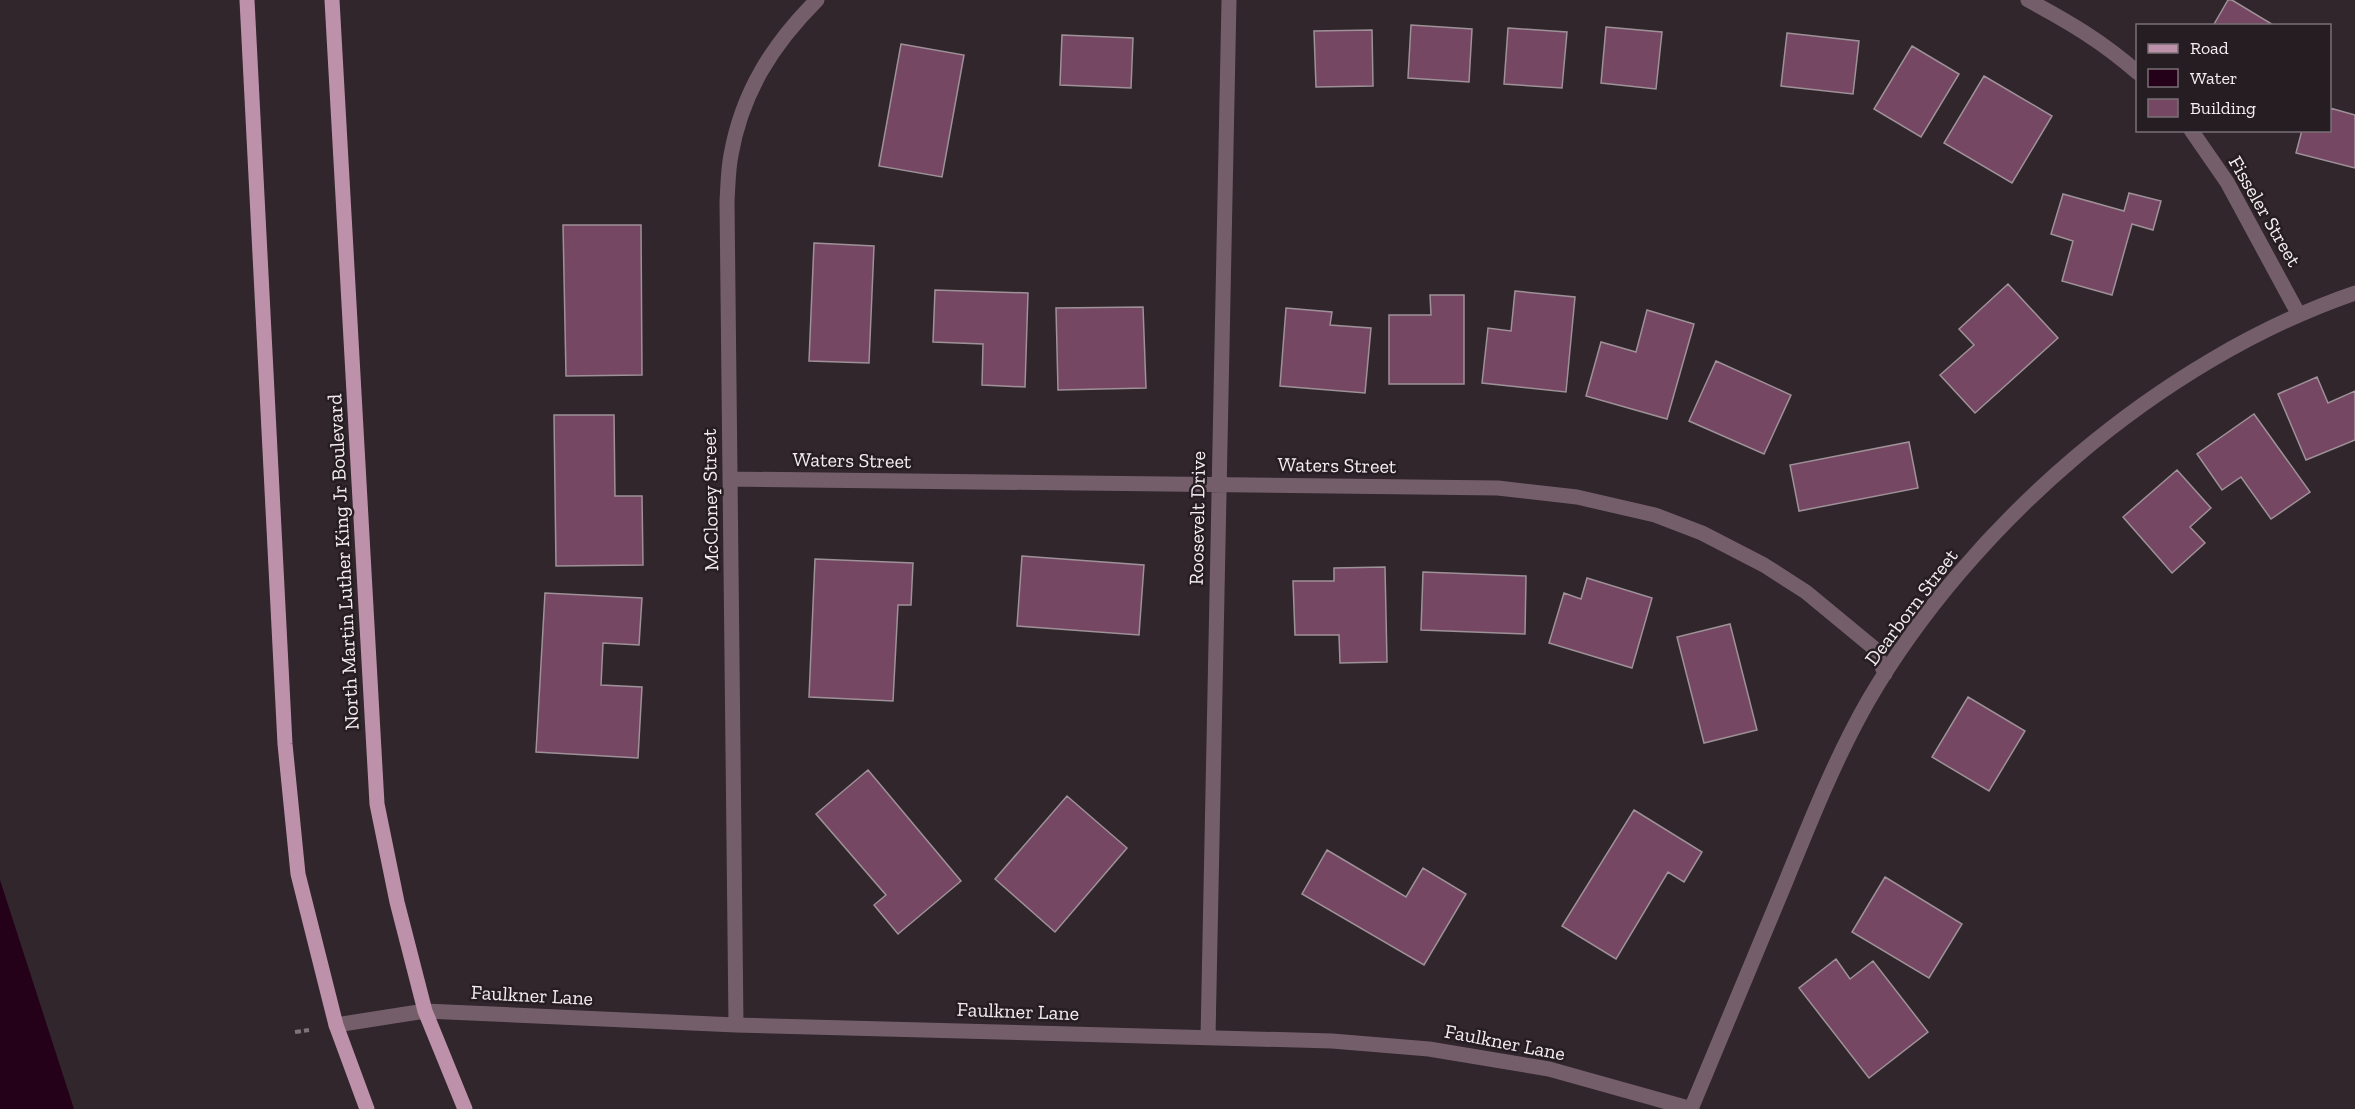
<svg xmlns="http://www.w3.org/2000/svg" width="2355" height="1109" viewBox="0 0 2355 1109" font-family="'Zilla Slab',serif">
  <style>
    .water { fill: #250019 }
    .building { fill: #764763; stroke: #9e9198; stroke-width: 1.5 }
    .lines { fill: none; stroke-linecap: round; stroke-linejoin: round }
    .path { stroke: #7d7579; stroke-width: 4; stroke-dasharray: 6 3; stroke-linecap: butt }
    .minor { stroke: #745e6a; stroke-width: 15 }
    .major { stroke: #be91aa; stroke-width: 15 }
    .labels { text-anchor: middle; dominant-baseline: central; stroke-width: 5; stroke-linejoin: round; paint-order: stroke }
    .street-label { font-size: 20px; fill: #f4edf0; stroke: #261d22 }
  </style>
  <rect width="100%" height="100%" fill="#30262c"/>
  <!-- water -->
  <path class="water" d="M0,880L74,1109H0Z"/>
  <!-- building -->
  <path class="building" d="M2228,0H2232L2275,26H2213Z
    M1411,25L1472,29L1469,82L1408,78Z
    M1606,27L1662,32L1656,89L1601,83Z
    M1508,28L1567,32L1562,88L1504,84Z
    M1372,30L1373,86L1316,87L1314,31Z
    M1787,33L1859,41L1853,94L1781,86Z
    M1062,35L1133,38L1131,88L1060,85Z
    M901,44L964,55L942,177L879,166Z
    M1912,46L1959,74L1921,137L1874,109Z
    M1984,76L2052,116L2012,183L1944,143Z
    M2330,108L2355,115V168L2296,153L2302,130H2330Z
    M2129,193L2161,201L2153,230L2132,224L2112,295L2062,281L2073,241L2051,234L2063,194L2124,211Z
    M563,225H641L642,375L566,376Z
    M814,243L874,246L869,363L809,361Z
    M2008,284L2058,338L1975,413L1940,375L1974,345L1959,329Z
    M935,290L1028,293L1025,387L982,385L983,344L933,342Z
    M1515,291L1575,297L1566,392L1482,383L1488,328L1511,331Z
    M1430,295H1464V384H1389V315H1431Z
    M1143,307L1146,388L1058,390L1056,308Z
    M1286,308L1332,312L1330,325L1371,328L1365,393L1280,386Z
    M1647,310L1694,324L1667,419L1586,396L1601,342L1636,352Z
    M1716,361L1791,395L1764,454L1689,421Z
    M2317,377L2328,403L2355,391V440L2306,460L2278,394Z
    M2254,414L2310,492L2271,519L2241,477L2222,490L2197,454Z
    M554,415H614L615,496H642L643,565L556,566Z
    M1909,442L1918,488L1799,511L1790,465Z
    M2177,470L2211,508L2190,527L2205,543L2172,573L2123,517Z
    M1022,556L1144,565L1139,635L1017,626Z
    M815,559L913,563L911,605H898L893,701L809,697Z
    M1385,567L1387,662L1340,663L1339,635H1295L1293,581H1334V568Z
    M1423,572L1526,576L1525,634L1421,630Z
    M1587,578L1652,598L1632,668L1549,643L1564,593L1581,599Z
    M545,593L642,598L639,645L603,643L601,685L642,687L638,758L536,752Z
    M1730,624L1757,730L1704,743L1677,637Z
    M1968,697L2025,731L1989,791L1932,757Z
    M868,770L961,881L898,934L874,905L886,895L816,814Z
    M1067,796L1127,848L1055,932L995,879Z
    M1634,810L1702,852L1684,882L1668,872L1616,959L1562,926Z
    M1327,850L1406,897L1423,868L1466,894L1424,965L1302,894Z
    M1885,877L1962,924L1929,978L1852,932Z
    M1836,959L1850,979L1873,961L1928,1032L1869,1078L1799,988Z"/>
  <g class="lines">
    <!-- path -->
    <path class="path" d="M295,1032L309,1030"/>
    <!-- minor -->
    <path class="minor" d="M2028,0C2069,22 2103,42 2138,73
      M2191,130L2227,182L2299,315
      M730,479L1498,488L1577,497L1655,515L1702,533L1764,565L1806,592L1875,649L1885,674
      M336,1025L425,1011L736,1025L1332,1041L1429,1049L1549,1069L1692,1109
      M736,1025L727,201C728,186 728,170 731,155C742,92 773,44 817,0
      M1208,1038L1229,0
      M1691,1109C1722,1033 1754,957 1786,881C1811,820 1835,759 1868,701C1971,524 2160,360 2355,293"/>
    <!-- major -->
    <path class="major" d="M247,0L285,744L298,874L336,1025L367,1109
      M332,0L377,804L397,902L425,1011L465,1109"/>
  </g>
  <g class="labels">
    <!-- street labels -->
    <g class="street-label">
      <text transform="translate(2265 211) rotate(60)">Fisseler Street</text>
      <text transform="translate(852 460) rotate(1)">Waters Street</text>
      <text transform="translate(1337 465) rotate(1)">Waters Street</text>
      <text transform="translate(710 500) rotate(-91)">McCloney Street</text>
      <text transform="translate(1197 518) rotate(-89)">Roosevelt Drive</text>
      <text transform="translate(343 562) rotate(-93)">North Martin Luther King Jr Boulevard</text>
      <text transform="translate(1911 607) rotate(-53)">Dearborn Street</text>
      <text transform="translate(532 995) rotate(3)">Faulkner Lane</text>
      <text transform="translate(1018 1011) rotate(2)">Faulkner Lane</text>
      <text transform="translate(1505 1042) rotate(11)">Faulkner Lane</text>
    </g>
  </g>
  <!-- legend -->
  <rect x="2136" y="24" width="195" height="108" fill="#261d22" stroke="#787074" stroke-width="1.5"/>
  <rect x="2148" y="44" width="30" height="9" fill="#be91aa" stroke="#787074" stroke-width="1.5"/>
  <text x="2190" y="54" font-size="18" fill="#f4edf0">Road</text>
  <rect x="2148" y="69" width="30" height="18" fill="#250019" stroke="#787074" stroke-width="1.5"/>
  <text x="2190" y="84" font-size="18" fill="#f4edf0">Water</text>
  <rect x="2148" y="99" width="30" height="18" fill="#764763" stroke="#787074" stroke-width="1.5"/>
  <text x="2190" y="114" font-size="18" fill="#f4edf0">Building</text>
</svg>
